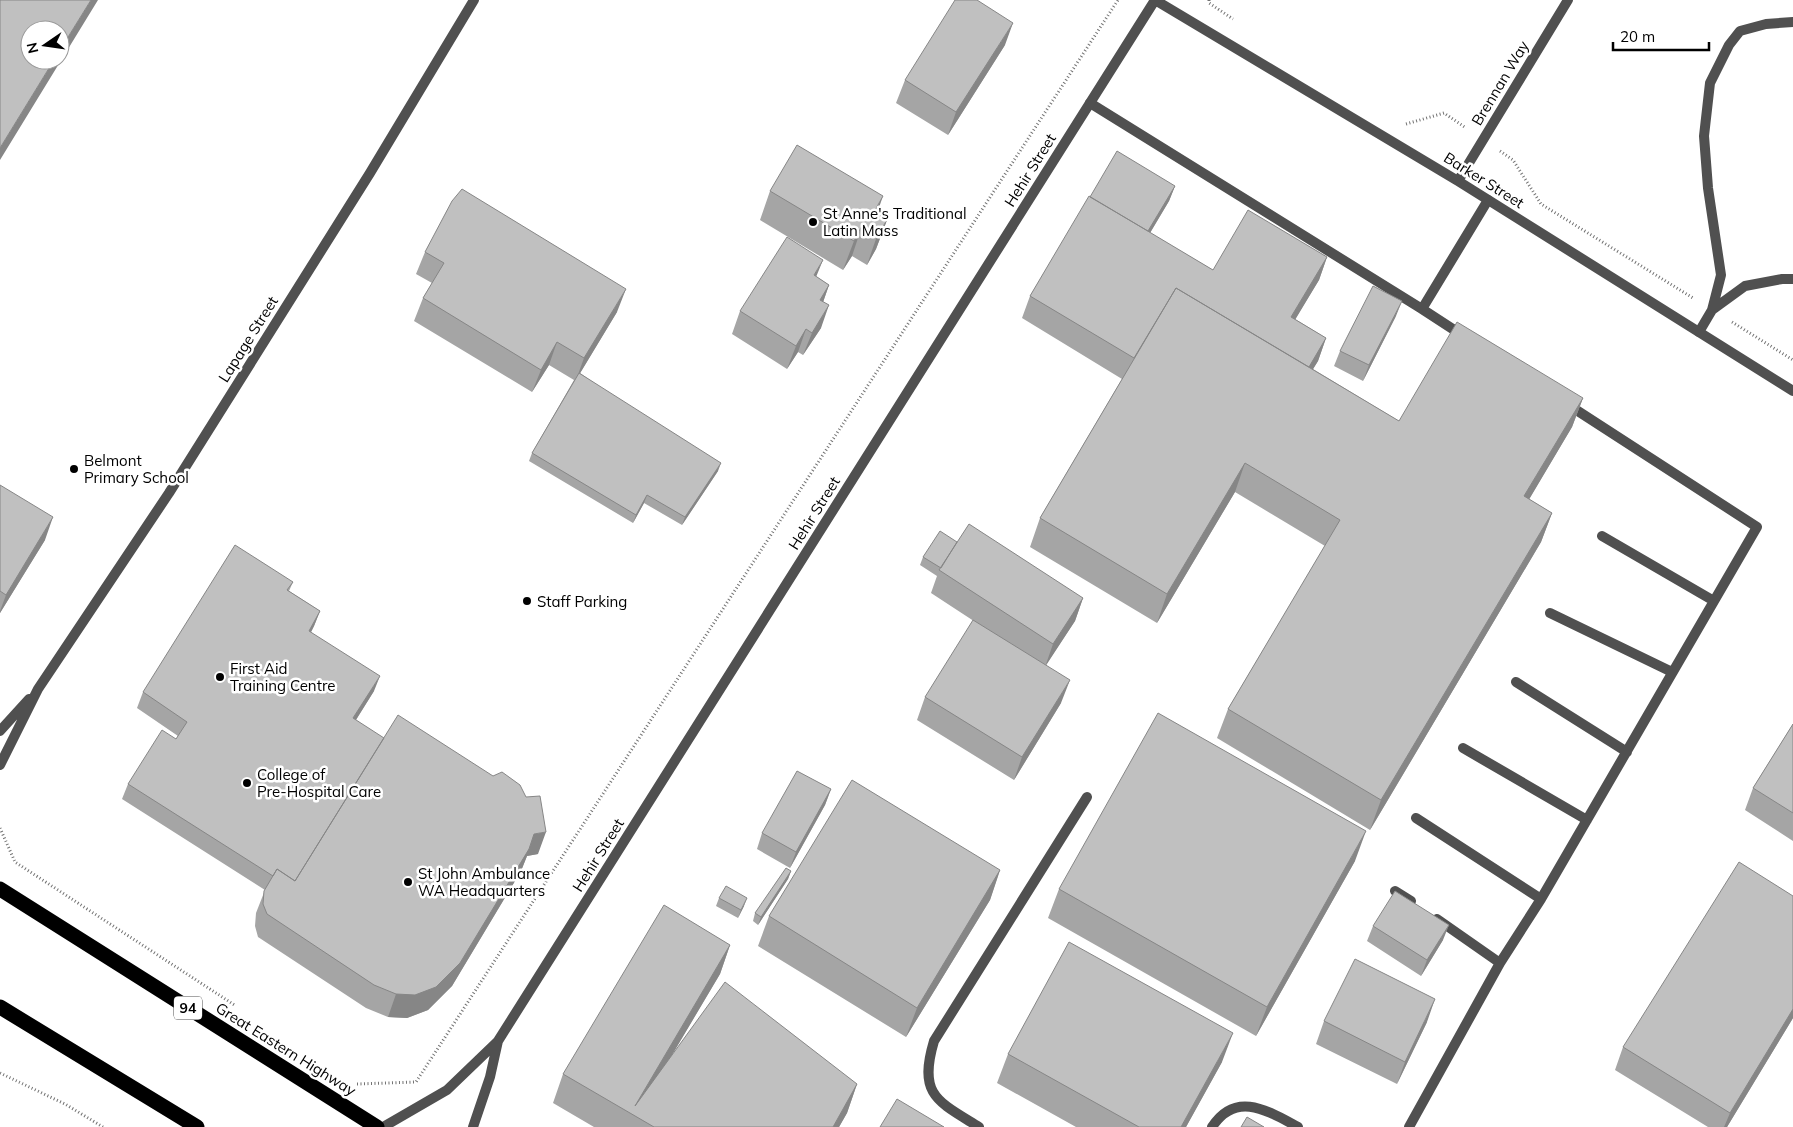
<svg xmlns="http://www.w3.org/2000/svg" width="1793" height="1127" viewBox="0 0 1793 1127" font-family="Mulish,sans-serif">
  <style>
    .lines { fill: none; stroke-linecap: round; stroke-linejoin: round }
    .path { stroke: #727272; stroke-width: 3; stroke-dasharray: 1 2.5; stroke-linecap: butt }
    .lane { stroke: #505050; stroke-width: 10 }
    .street { stroke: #505050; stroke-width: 10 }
    .highway { stroke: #000; stroke-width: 15 }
    .wall { fill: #a5a5a5 }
    .shaded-wall { fill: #868686 }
    .building { fill: #c0c0c0; stroke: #868686 }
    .poi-dot { fill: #000; stroke: #fff; stroke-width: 2 }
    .labels { text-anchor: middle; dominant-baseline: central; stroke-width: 5; stroke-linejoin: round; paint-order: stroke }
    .shield { fill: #fff; stroke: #4c4c4c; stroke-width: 1 }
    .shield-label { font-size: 14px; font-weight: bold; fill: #000 }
    .street-label { font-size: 15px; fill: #000; stroke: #fff }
    .poi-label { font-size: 15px; fill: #000; stroke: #fff; text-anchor: start }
  </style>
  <rect width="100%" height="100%" fill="#fff"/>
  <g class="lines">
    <!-- path -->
    <path class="path" d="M1209,0V3L1233,19
      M1406,124L1444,113L1466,128
      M1500,151L1513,160L1541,204L1693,298
      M1732,322L1793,360
      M0,828L15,862L236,1006
      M0,1073L65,1104L103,1127
      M357,1084L416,1082L1118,0"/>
    <!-- lane -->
    <path class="lane" d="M1090,103L1422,309L1488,200
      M1422,309L1465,337
      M1712,310L1745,286L1782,279H1793
      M1699,332L1712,310L1721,275L1708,188L1704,136L1710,83L1729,45L1740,31L1766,24L1793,22
      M1602,536L1714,601
      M1550,613L1672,672
      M1516,682L1627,752
      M1463,748L1587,820
      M1416,818L1541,899
      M1395,891L1411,901
      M1437,919L1500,963
      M979,1127C937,1101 918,1095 934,1041L1087,797
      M1212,1127C1236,1090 1268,1111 1298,1127
      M1409,1127L1500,963L1541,899L1757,527L1567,404"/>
    <!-- street -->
    <path class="street" d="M1155,0L1458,181L1793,391
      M1458,181L1568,0
      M0,731L29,699
      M0,765L38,689L169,493L370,173L474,0
      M383,1127L447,1090L498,1041L1155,0
      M473,1127L490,1077L498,1041"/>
    <!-- highway -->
    <path class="highway" d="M0,889L377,1127
      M0,1007L197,1127"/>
  </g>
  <!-- wall -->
  <path class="wall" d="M1005,45L948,135L896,103L905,80Z
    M1175,186L1169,201L1150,233L1213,270L1327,257L1319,280L1295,319L1326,338L1318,361L1313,369L1399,421L1583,398L1572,427L1529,499L1552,513L1541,542L1370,830L1217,738L1228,709L1325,546L1235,492L1157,623L1030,547L1040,518L1122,379L1022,318L1030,296L1090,197Z
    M770,191L877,214L887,220L876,249L867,265L852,256L843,270L760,220Z
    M425,252L617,312L580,373L718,471L682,525L644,503L633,523L529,461L532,453L574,380L549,365L532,392L414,321L423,298L432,283L416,274Z
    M817,277L829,285L823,302L821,328L803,355L798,352L787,369L732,334L740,311Z
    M1396,316L1363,381L1334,366L1340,351Z
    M0,485L45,540L0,613Z
    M957,542L1083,598L1075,621L1045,666L1061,703L1014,780L917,720L925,697L986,629L931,593L937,576L920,565L923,557Z
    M293,582L289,591L320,611L314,626L311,632L374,691L356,720L538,854L527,856L521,871L452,986L428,1010L407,1018L388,1017L366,1008L258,937L255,926L256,913L265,890L122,799L128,784L176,739L178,736L137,708L143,692Z
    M1793,724V841L1745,810L1753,788Z
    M831,789L825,805L790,868L757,849L762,833Z
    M1355,861L1256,1036L1048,918L1059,889Z
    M1000,870L990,900L906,1037L758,946L769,916Z
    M791,871L788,879L758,925L753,921L755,913Z
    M1793,896V1018L1727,1127H1708L1615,1070L1623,1047Z
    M719,898L744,906L738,918L716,906Z
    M1373,926L1443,940L1421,976L1367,941Z
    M730,945L720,974L671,1056L857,1084L847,1113L839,1127H594L553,1103L563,1074Z
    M1324,1021L1427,1022L1397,1084L1316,1044Z
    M1008,1054L1222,1062L1186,1127H1076L997,1083Z"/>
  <!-- shaded-wall -->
  <path class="shaded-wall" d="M91,0H98L0,160V148L54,60H60V50Z
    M1013,23L1005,45L948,135L956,112Z
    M1175,186L1169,201L1138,253L1144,237Z
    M883,196L873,225L874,212Z
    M887,220L876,249L867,265L877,236Z
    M862,226L852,256L843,270L854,241Z
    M1327,257L1319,280L1283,340L1291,317Z
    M823,260L814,282V275Z
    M829,285L821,308L820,300Z
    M626,289L617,312L576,380L584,358Z
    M1402,301L1396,316L1363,381L1369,365Z
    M829,305L821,328L803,355L812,333Z
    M806,329L798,352L787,369L796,346Z
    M1326,338L1318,361L1297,395L1305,373Z
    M557,342L549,365L532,392L541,370Z
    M1583,398L1572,427L1514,525L1524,496Z
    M721,463L718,471L682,525L685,517Z
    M1245,463L1235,492L1157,623L1167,594Z
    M647,495L644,503L633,523L636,515Z
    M1552,513L1541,542L1370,830L1381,800Z
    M53,517L45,540L0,613V611L6,595Z
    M1083,598L1075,621L1045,667L1053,644Z
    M320,611L314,626L304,646L309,631Z
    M380,676L374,691L347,734L353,718Z
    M1070,680L1061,703L1014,780L1022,757Z
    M831,789L825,805L790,868L796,852Z
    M1366,831L1355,861L1256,1036L1267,1007Z
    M546,832L538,854L527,856L521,871L452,986L428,1010L407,1018L388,1017L396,994L534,834Z
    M1000,870L990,900L906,1037L917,1008Z
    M791,871L788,879L758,925L761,917Z
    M747,898L744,906L738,918L741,910Z
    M1449,925L1443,940L1421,976L1427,960Z
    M730,945L720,974L636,1116L635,1106Z
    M1435,999L1427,1022L1397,1084L1405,1062Z
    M1793,1009V1018L1727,1127H1724L1730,1113Z
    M1233,1033L1222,1062L1186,1127H1181Z
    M857,1084L847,1113L839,1127H833Z"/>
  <!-- building -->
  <path class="building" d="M0,0H91L60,50V30H30V60H54L0,148Z
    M955,0H977L1013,23L956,112L905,80Z
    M797,145L883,196L874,212L887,220L877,236L862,226L854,241L770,191Z
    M1117,151L1175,186L1148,231L1090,197Z
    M462,189L626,289L584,358L557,342L541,370L423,298L444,263L425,252L452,201Z
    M1089,196L1213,270L1248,210L1327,257L1291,317L1326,338L1309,367L1176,288L1134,358L1030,296Z
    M787,237L823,260L814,275L829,285L820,300L829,305L812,333L806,329L796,346L740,311Z
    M1373,286L1402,301L1369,365L1340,351Z
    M1176,288L1399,421L1457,322L1583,398L1524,496L1552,513L1381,800L1228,709L1340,520L1245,463L1167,594L1040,518Z
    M579,373L721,463L685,517L647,495L636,515L532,453Z
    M0,485L53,517L6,595L0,591Z
    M969,524L1083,598L1053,644L939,570Z
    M940,531L957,542L941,568L923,557Z
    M235,545L293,582L287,590L320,611L309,631L380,676L353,718L384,738L295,881L277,869L273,876L128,784L162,730L176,739L187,722L143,692Z
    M973,620L1070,680L1022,757L925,697Z
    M1158,713L1366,831L1267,1007L1059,889Z
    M398,715L493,776L502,772L520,785L526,797L540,796L546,832L534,834L529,849L460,963L436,987L415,995L396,994L374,985L267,914L263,904L264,891L277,869L295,881Z
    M1793,724V813L1753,788Z
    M797,771L831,789L796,852L762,833Z
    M852,780L1000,870L917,1008L769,916Z
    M1739,862L1793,896V1009L1730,1113L1623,1047Z
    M786,868L791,871L761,917L755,913Z
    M726,886L747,898L741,910L719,898Z
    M1395,891L1449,925L1427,960L1373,926Z
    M664,905L730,945L635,1106L725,982L857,1084L833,1127H654L563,1074Z
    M1069,942L1233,1033L1181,1127H1139L1008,1054Z
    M1355,959L1435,999L1405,1062L1324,1021Z
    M897,1099L944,1127H880Z
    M1247,1117L1264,1127H1241Z"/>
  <!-- markers -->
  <g class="poi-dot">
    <circle cx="813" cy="222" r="5"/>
    <circle cx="74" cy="469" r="5"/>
    <circle cx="527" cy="601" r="5"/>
    <circle cx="220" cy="677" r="5"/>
    <circle cx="247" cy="783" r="5"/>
    <circle cx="408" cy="882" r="5"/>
  </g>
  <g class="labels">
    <!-- shield labels -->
    <rect class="shield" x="174" y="996.5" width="28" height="23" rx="4"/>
    <g class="shield-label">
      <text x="188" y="1008">94</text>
    </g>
    <!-- street labels -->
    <g class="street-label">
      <text transform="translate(1500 83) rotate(-59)">Brennan Way</text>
      <text transform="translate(1030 170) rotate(-58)">Hehir Street</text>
      <text transform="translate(1484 180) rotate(32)">Barker Street</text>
      <text transform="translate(248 339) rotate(-58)">Lapage Street</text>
      <text transform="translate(814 513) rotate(-58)">Hehir Street</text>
      <text transform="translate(598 855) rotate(-58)">Hehir Street</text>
      <text transform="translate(286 1049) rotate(32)">Great Eastern Highway</text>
    </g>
    <!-- poi labels -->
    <g class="poi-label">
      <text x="823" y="213">St Anne's Traditional<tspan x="823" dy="17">Latin Mass</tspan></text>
      <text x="84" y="460">Belmont<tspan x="84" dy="17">Primary School</tspan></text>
      <text x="537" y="601">Staff Parking</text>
      <text x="230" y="668">First Aid<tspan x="230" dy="17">Training Centre</tspan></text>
      <text x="257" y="774">College of<tspan x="257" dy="17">Pre-Hospital Care</tspan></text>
      <text x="418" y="873">St John Ambulance<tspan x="418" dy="17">WA Headquarters</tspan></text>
    </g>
  </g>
  <!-- north arrow -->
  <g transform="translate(45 45) rotate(257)"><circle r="24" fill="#ffffff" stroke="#999999"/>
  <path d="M0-4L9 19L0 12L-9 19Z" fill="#000000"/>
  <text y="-8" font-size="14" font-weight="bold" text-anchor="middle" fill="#000000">N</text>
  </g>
  <!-- scale -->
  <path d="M1613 42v8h96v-8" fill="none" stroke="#000000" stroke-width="2.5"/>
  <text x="1620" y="42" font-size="15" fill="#000000" stroke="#ffffff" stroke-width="4" paint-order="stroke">20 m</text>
</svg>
